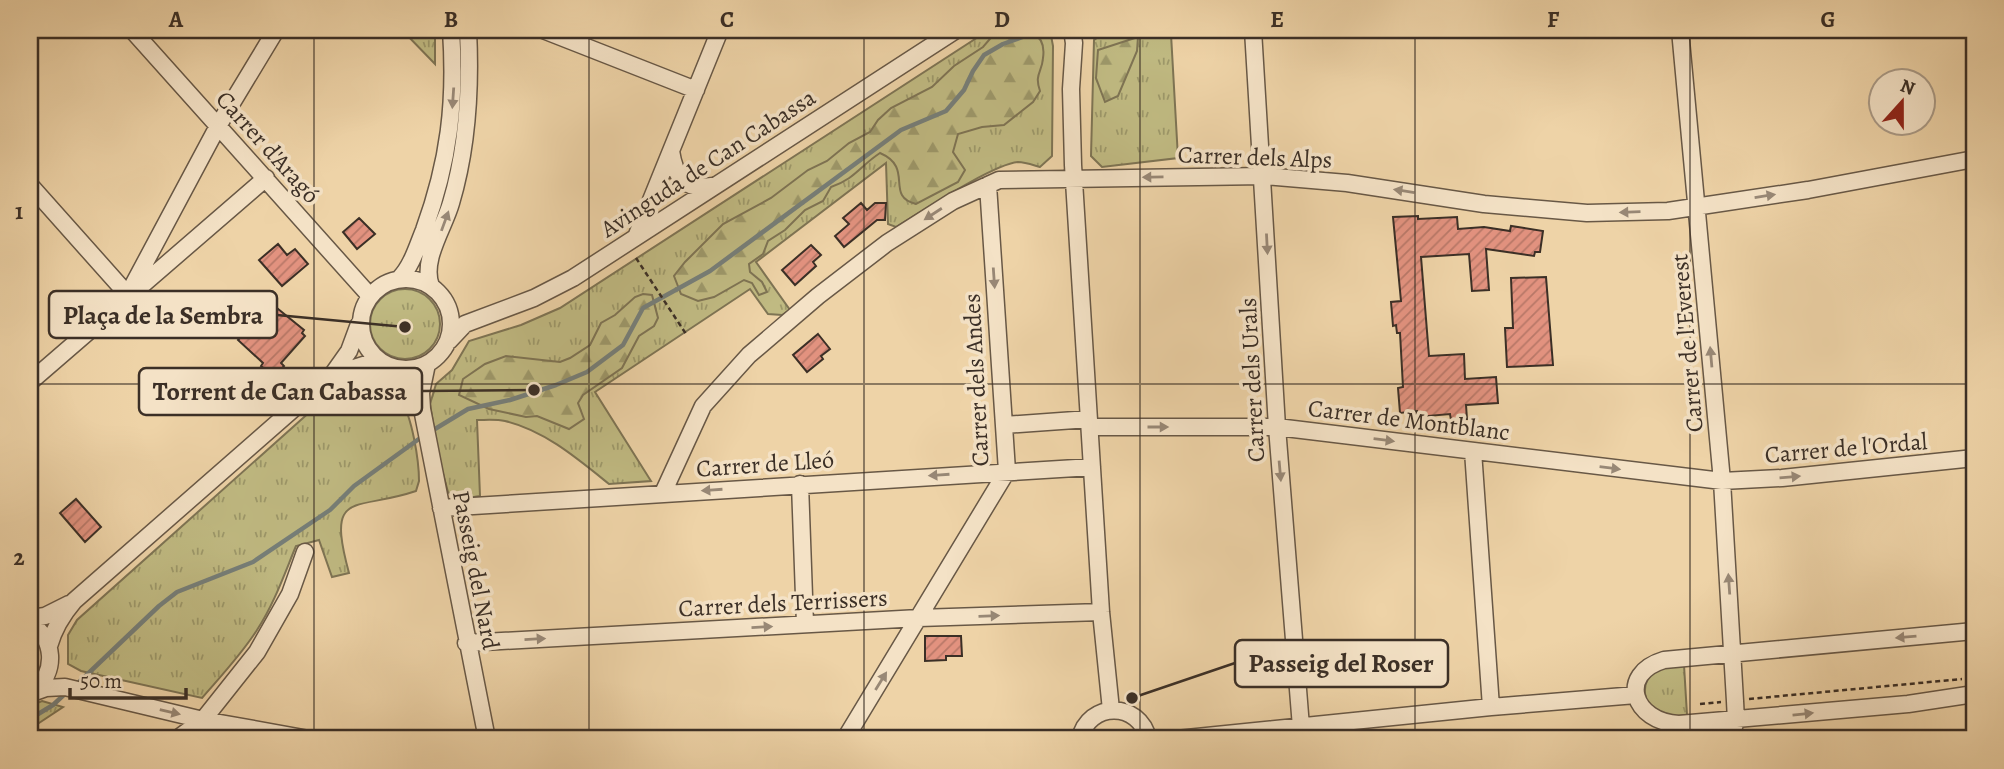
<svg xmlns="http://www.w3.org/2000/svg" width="2004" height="769" viewBox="0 0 2004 769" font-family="Alegreya,serif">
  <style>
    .grass { fill: url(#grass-tufts); stroke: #7e7454; stroke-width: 2 }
    .forest { fill: url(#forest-firs); stroke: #7e7454; stroke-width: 2 }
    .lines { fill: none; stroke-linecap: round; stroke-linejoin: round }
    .stream { stroke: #767f7a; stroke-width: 4.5 }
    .building { fill: url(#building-hatch); stroke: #3b2f26; stroke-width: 2 }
    .minor-casing { stroke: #685846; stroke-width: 19 }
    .path { stroke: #3b2f26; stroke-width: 2.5; stroke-dasharray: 5 3.5; stroke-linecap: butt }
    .minor { stroke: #f4e2c6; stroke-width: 16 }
    .oneway { fill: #988876 }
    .grid { fill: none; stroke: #3b2f26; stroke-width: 2; stroke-opacity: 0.55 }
    .labels { text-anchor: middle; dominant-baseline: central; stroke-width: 7; stroke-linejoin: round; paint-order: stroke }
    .street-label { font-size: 24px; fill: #3b2f26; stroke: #f4e2c6 }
    .leader { fill: none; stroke: #3b2f26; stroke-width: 2.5 }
    .callout-dot { fill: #3b2f26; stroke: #f4e2c6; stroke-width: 2.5 }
    .callout { fill: #f4e2c6; stroke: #3b2f26; stroke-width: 2.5 }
    .callout-label { font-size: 26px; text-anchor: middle; font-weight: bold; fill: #3b2f26 }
    .neatline { fill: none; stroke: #3b2f26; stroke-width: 2.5 }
    .grid-label { font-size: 23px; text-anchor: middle; font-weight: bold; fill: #3b2f26 }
  </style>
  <defs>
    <pattern id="grass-tufts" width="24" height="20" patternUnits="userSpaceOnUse" patternTransform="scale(1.75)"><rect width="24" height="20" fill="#c0ba82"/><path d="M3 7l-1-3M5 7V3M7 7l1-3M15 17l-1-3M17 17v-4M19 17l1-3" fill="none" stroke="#9d986a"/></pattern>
    <pattern id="forest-firs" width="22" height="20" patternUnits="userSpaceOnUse" patternTransform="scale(1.75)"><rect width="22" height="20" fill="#c0ba82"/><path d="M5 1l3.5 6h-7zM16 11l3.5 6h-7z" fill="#9d986a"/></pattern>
    <pattern id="building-hatch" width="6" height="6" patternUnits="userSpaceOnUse" patternTransform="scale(1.75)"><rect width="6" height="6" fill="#e2927f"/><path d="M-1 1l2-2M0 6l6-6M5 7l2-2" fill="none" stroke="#b87868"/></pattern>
  </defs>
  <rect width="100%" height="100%" fill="#eed3a7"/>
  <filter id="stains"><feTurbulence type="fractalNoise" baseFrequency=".00286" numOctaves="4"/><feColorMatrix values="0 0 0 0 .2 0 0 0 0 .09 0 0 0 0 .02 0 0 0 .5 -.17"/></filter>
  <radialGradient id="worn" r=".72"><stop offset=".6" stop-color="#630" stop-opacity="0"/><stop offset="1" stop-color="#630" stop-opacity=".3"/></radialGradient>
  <!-- grass -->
  <path class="grass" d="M402,30H435V64Z
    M989,30H1050L1053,46L1052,156L1040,167C1033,165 1025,162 1018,162C993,164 921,212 896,227L888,224L886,163L756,262L790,310L782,315L768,314L750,289L595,392L651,481L609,484C578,459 544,430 505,421C496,419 486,420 477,420L480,496C468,498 457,501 448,492L439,459L430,404L436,384L452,370L469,341L521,325L560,308Z
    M1128,30H1191L1171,34L1178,158L1102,167L1091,156L1094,40L1105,33Z
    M370 324a35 35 0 1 1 70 0a35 35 0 1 1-70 0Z
    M370,377C381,382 394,389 401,400C412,417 419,460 419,481L416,491C354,512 326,488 349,573L332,577L319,540L296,546C284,575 274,604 257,630C241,655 221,676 202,698L81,671L68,664V635L77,620L331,393L343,383Z
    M1684,665L1687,715C1679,715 1666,719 1658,714C1643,705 1639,682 1656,671C1665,666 1674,666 1684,665Z
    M42,701L63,707L30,729V706Z"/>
  <!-- forest -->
  <path class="forest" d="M1005,30C1025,30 1047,30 1043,58C1042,73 1034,74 1040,91L1033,102L1004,125L982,127L958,134L953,152L965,170L958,182L916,204C884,196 915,168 880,153C860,166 855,179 831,187L823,201L805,210L785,230L768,241L763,254L749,264L750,272L762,282L767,292L759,295L752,283L744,280L714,297L698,301L681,294L674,276L685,262L723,224L771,198L808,170L827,161L849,143L870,132L878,120L891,108L932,87L954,66L983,47L995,33Z
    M1138,37L1137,51L1118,96L1105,102L1096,78L1098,50Z
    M643,294L652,295L658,318L654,326L639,336L622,368L583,395L578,403L584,419L569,429L537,416L526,417L489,409L459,395L463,379L485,364L506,356L560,362L570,358L590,345L601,323L615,315L635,297Z"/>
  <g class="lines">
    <!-- stream -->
    <path class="stream" d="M430,432L468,409L510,400L556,385L587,372L623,345L643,308L710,271L901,130L946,111L964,90L973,71L984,55L1003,44L1028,35L1047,32
      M75,686L159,606L177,592L253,562L330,510L354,486L423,436
      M30,719L53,705L68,691"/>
  </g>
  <!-- building -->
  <path class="building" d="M861,203L867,210L875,203H886L885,220H877L844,247L835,236L849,224L843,218Z
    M1418,216V219L1457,217L1458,229L1484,227L1510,231L1511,226L1543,231L1540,252H1535L1534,256L1486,249L1489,290L1472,291L1469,254L1421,257L1429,356L1464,354L1465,379L1496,377L1498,403L1466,405L1467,419L1451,420L1450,414L1417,417V411L1400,413L1398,388L1403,387L1400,333H1397L1396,325L1393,326L1391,302L1401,301L1393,217Z
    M359,218L375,234L357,249L343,232Z
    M278,244L287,255L295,249L308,264L282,286L259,260Z
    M811,245L821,255L813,262L816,266L795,285L782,270Z
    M1546,277L1553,365L1507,367L1505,328H1513L1511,278Z
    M267,300L304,330L302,333L305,336L281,363L284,366L276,375L273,372L271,375L261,366L263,363L238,340L260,316L257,313Z
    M818,334L830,349L821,356L823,359L807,372L793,355Z
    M76,499L101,527L85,542L60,513Z
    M925,636H961L962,656H946V660L925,661Z"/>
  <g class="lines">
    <!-- minor casing -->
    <g class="minor-casing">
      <path id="minor" d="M132,30L370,296
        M543,30L696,90
        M1072,30L1074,43L1071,89L1073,165L1101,612L1111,710
        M1253,30L1277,427L1301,727
        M1680,30L1722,481L1735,701L1736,721L1730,739
        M671,151C675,176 684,191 712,186
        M30,185L128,295
        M636,237L720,30
        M400,278C412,265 417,247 424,230C449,161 456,103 451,30
        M361 324a45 45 0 1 1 90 0a45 45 0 1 1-90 0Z
        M431,286C421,260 444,228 451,203C468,146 471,89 468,30
        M132,287L218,126L276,30
        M449,341L465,324L534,298L573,278L956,30
        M427,364L421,393L422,409L487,739
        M332,375L363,365L383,363
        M30,382L266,178
        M1004,425L1089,419
        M1090,427H1277L1722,481L1782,478L1974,458
        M1473,451L1491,707
        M800,484L805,624
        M663,493L703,406L749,355L818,296L887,243L953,201L999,180L1264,176L1347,183L1484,204L1587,213L1668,211L1808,190L1974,159
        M441,508L1092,467
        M30,618L45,616L69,604
        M30,623C55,639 57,671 34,691
        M1974,631L1664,660C1617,674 1633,722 1679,724L1908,704L1974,694
        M466,643L919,618L1101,612
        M49,646C54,628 62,615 74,601L332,375L349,351L359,324
        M32,693L46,688L65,687L203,720L309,739
        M203,720L207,739
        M177,739L203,720L257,652L290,594L305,552
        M845,739L1007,471L988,185
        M1080,739C1088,701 1140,701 1148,739
        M1177,739L1491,707L1636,695"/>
    </g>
    <!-- path -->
    <path class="path" d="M636,258L686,334
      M1749,699L1962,679
      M1700,704L1721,702"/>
    <!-- minor -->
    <use href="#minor" class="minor"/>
  </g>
  <!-- one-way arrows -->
  <defs><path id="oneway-solid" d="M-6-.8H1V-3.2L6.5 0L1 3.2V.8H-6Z" transform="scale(1.75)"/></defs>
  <g class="oneway">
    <use href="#oneway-solid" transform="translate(453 98) rotate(94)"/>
    <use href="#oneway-solid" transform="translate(1153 177) rotate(179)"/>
    <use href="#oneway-solid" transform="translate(1404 191) rotate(-171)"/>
    <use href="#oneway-solid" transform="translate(1765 196) rotate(-9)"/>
    <use href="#oneway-solid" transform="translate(1630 212) rotate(178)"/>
    <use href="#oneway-solid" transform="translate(933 214) rotate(147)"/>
    <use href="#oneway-solid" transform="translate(445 221) rotate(-70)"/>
    <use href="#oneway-solid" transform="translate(1267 244) rotate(87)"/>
    <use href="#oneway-solid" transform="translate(994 278) rotate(86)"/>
    <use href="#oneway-solid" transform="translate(1711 357) rotate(-95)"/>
    <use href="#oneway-solid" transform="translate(1158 427)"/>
    <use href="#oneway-solid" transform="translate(1384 440) rotate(7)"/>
    <use href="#oneway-solid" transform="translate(1610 468) rotate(7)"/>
    <use href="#oneway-solid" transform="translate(1280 471) rotate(85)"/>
    <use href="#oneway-solid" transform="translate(939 475) rotate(176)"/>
    <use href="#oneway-solid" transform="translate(1790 477) rotate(-5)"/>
    <use href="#oneway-solid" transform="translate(712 490) rotate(176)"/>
    <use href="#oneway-solid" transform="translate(1729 584) rotate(-94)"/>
    <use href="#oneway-solid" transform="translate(989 616) rotate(-2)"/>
    <use href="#oneway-solid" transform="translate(762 627) rotate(-3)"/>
    <use href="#oneway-solid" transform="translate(1906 637) rotate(175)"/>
    <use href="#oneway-solid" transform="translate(535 639) rotate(-3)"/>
    <use href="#oneway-solid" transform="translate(881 681) rotate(-58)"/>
    <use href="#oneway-solid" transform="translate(170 712) rotate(13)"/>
    <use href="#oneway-solid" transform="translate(1803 714) rotate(-6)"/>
  </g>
  <!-- grid -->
  <path class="grid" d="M314,30V739M589,30V739M864,30V739M1140,30V739M1415,30V739M1690,30V739M30,384H1974"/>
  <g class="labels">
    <!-- street labels -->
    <g class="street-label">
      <text transform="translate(268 147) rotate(48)">Carrer d'Aragó</text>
      <text transform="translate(1255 157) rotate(2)">Carrer dels Alps</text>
      <text transform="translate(708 163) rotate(-33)">Avinguda de Can Cabassa</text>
      <text transform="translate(1687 343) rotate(-95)">Carrer de l'Everest</text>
      <text transform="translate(976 380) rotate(-93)">Carrer dels Andes</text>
      <text transform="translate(1252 380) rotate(-93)">Carrer dels Urals</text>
      <text transform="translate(1409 420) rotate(7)">Carrer de Montblanc</text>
      <text transform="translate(1846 448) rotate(-5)">Carrer de l'Ordal</text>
      <text transform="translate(765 464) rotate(-4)">Carrer de Lleó</text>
      <text transform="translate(476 570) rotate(79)">Passeig del Nard</text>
      <text transform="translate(783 603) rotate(-3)">Carrer dels Terrissers</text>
    </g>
  </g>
  <!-- callouts -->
  <path class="leader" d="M405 327L277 315M534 390L422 391M1132 698L1235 663"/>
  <g class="callout-dot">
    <circle cx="405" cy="327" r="7"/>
    <circle cx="534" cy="390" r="7"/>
    <circle cx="1132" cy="698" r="7"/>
  </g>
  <g class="callout">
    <rect x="49" y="291" width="228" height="47" rx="7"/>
    <rect x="139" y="368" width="283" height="47" rx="7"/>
    <rect x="1235" y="640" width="213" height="47" rx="7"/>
  </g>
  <g class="callout-label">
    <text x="163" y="324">Plaça de la Sembra</text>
    <text x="280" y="400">Torrent de Can Cabassa</text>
    <text x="1341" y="672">Passeig del Roser</text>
  </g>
  <!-- margin -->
  <rect width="2004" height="769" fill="none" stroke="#eed3a7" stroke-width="77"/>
  <!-- north arrow -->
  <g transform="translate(1902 102) rotate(21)"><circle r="33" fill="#f4e2c6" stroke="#aa9a86" stroke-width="2"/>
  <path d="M0-5L12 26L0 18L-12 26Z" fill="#8f2418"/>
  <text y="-10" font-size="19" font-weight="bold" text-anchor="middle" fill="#3b2f26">N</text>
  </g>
  <!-- scale -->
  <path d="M70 688v10h116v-10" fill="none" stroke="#3b2f26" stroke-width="3.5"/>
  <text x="80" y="688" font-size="21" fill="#3b2f26" stroke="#f4e2c6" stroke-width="5" paint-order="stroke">50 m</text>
  <rect x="38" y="38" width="1928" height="692" class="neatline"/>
  <g class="grid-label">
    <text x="176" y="27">A</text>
    <text x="451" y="27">B</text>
    <text x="727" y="27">C</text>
    <text x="1002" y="27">D</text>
    <text x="1277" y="27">E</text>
    <text x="1553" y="27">F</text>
    <text x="1828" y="27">G</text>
    <text x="19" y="219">1</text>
    <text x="19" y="565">2</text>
  </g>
  <rect width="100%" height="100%" filter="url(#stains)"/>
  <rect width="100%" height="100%" fill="url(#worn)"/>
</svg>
